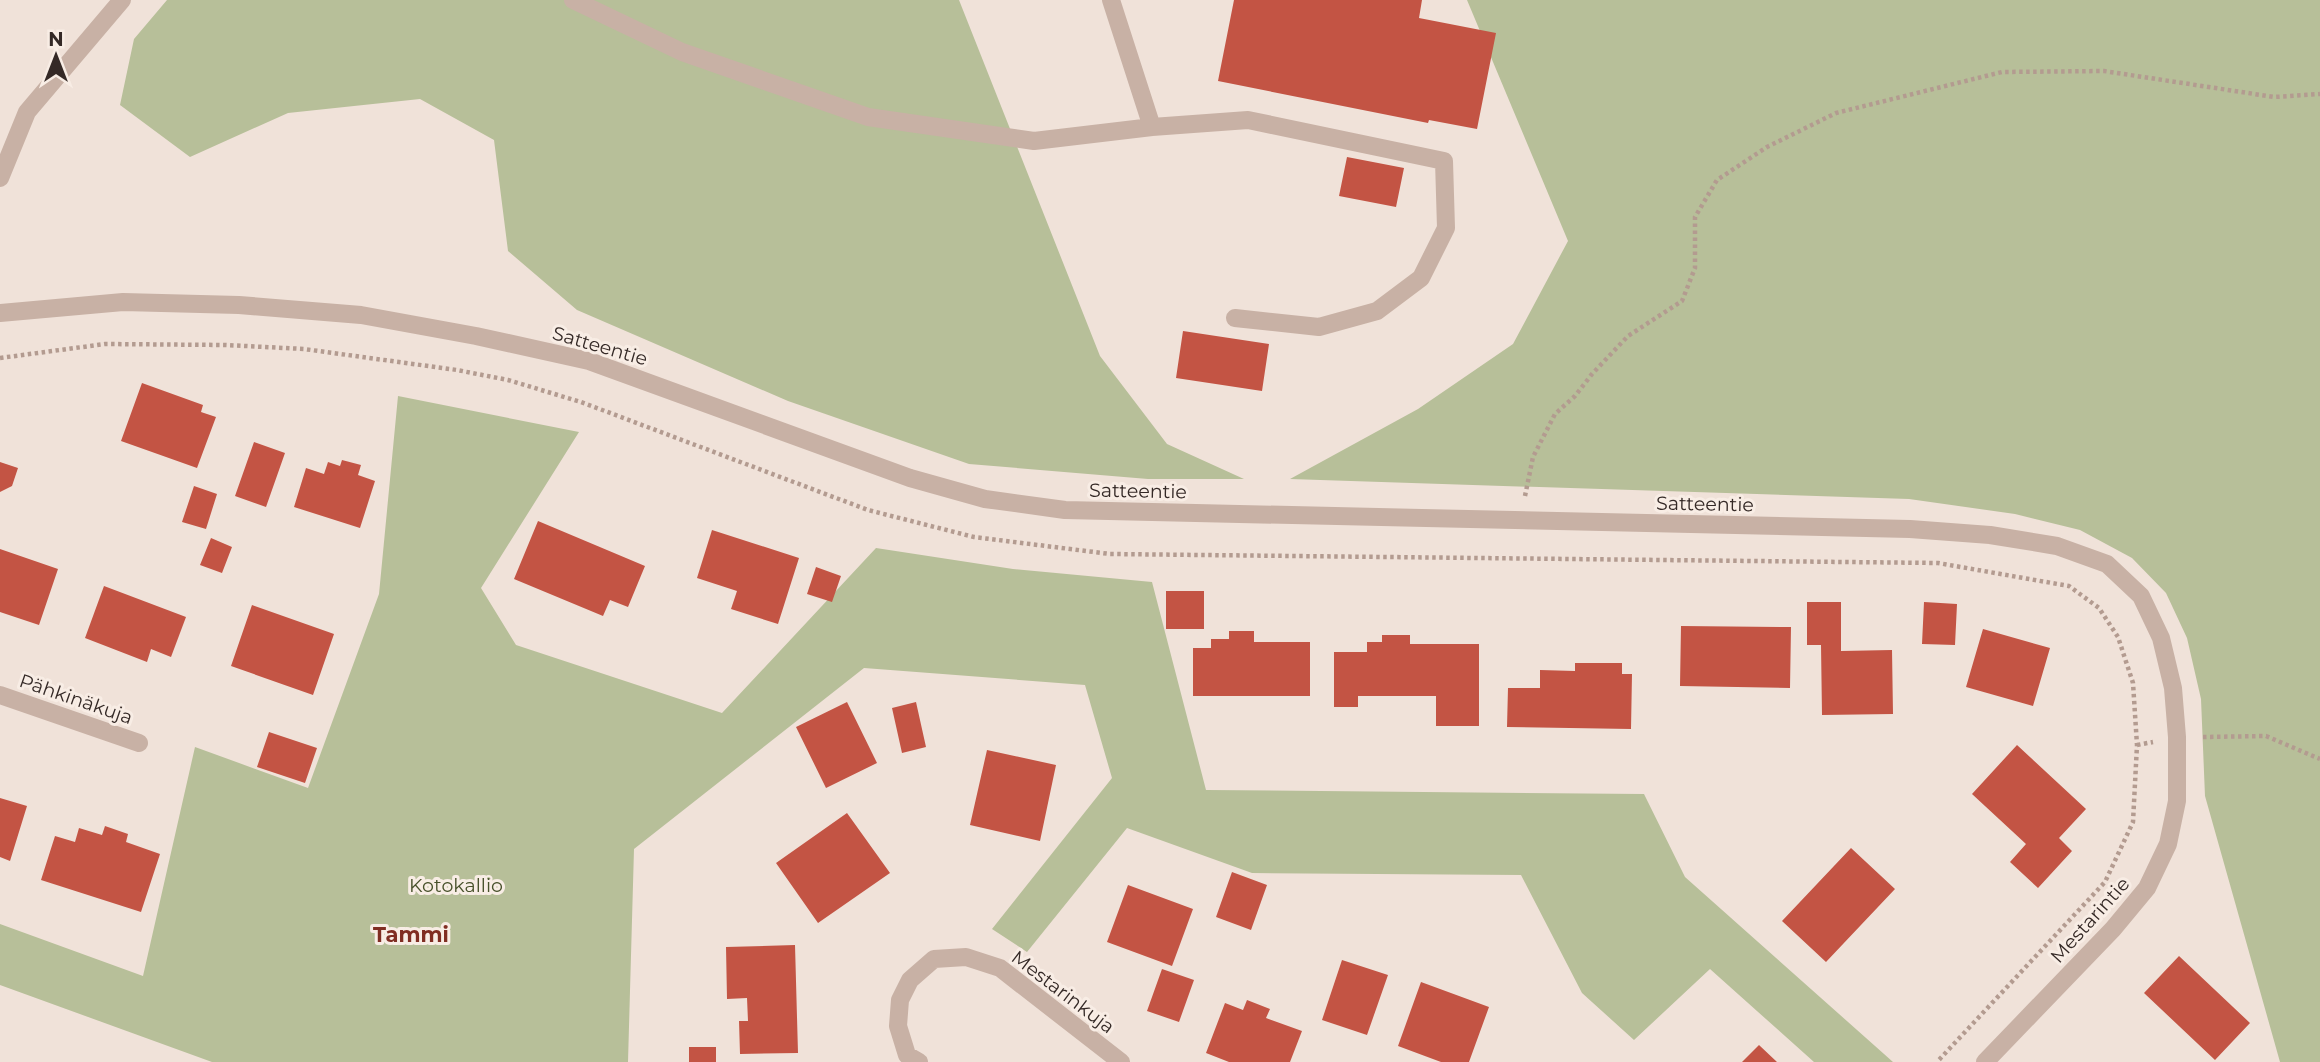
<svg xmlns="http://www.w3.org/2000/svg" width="2320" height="1062" viewBox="0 0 2320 1062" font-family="Montserrat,sans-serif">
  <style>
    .green { fill: #b7bf99 }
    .building { fill: #c35444 }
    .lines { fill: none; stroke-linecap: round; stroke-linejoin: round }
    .path { stroke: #b39b90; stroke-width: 4.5; stroke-dasharray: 3.5 3.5; stroke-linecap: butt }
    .service { stroke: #c8b1a5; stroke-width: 18 }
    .minor { stroke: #c8b1a5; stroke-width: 18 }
    .labels { text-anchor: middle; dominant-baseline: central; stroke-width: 6; stroke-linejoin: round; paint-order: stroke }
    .street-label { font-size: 19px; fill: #342926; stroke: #f8ede5 }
    .park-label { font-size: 19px; fill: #48512b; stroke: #f8ede5 }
    .neighbourhood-label { font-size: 21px; font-weight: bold; fill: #802d22; stroke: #f8ede5 }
  </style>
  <rect width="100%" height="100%" fill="#f0e2d9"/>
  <!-- green -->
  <path class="green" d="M167,0H959L1100,356L1167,444L1244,479H1148L969,464L788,401L577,310L508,251L494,140L420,99L288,113L190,157L120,105L134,39Z
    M1467,0H2320V1062H2280L2205,796L2201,699L2187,638L2166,593L2132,558L2080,530L2015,514L1909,499L1290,479L1418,409L1513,344L1568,241Z
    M398,396L579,432L481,588L516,645L722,713L876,548L1013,569L1152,582L1206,790L1644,794L1685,877L1893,1062H1814L1710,969L1634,1040L1582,993L1521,875L1252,873L1127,828L1027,952L992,929L1112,778L1085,685L864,668L634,849L628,1062H212L0,985V924L143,976L195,747L308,788L379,594Z"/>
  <!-- building -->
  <path class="building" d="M1234,0H1422L1419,18L1496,33L1477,129L1429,120L1428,123L1218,81Z
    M1347,157L1404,168L1396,207L1339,196Z
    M1183,331L1269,344L1262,391L1176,378Z
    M142,383L203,405L201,412L216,417L197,468L121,441Z
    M254,442L285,453L266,507L235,496Z
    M342,460L361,465L358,475L375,481L360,528L294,507L306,468L324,474L328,462L340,466Z
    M0,462L18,468L12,486L0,492Z
    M194,486L217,494L206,529L182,522Z
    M538,521L645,566L628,607L610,600L603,616L514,579Z
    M712,530L799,558L778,624L731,609L737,591L697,578Z
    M211,538L232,547L222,573L200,565Z
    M0,549L58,569L39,625L0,612Z
    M816,567L841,576L832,602L807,594Z
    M104,586L186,617L171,657L151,649L147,662L85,638Z
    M1166,591H1204V629H1166Z
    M1807,602H1841V651L1892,650L1893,714L1822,715L1821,645H1807Z
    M1924,602L1957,604L1955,645L1922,644Z
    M252,605L334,634L313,695L231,666Z
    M1681,626L1791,627L1790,688L1680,686Z
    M1983,629L2050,648L2033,706L1966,687Z
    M1229,631H1254V642H1310V696H1193V648H1211V639H1229Z
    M1382,635H1410V644H1479V726H1436V696H1358V707H1334V652H1367V642H1382Z
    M1575,663H1622V674H1632L1631,729L1507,727L1508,688H1540V670L1575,671Z
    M847,702L877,763L826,788L796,727Z
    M916,702L926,747L902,753L892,708Z
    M269,732L317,748L305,783L257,767Z
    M2017,745L2086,809L2059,838L2072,851L2038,888L2010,862L2026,844L1972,794Z
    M987,750L1056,765L1040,841L970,825Z
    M0,798L27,806L10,861L0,857Z
    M847,813L890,873L818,923L776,863Z
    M105,826L128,834L126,842L160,854L141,912L41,880L55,836L75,842L79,828L102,835Z
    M1851,848L1895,889L1826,962L1782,921Z
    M1232,872L1267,885L1251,930L1216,917Z
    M1128,885L1193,909L1172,966L1107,942Z
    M795,945L798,1053L740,1054L739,1021H748L747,998L727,999L726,947Z
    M2179,956L2250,1023L2215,1060L2144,993Z
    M1342,960L1388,975L1367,1035L1322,1020Z
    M1162,969L1194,980L1179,1022L1147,1011Z
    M1421,982L1489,1007L1469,1062H1441L1398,1046Z
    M1247,1000L1270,1009L1266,1018L1302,1031L1290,1062H1229L1206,1053L1225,1003L1243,1010Z
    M1759,1045L1777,1062H1742Z
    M689,1047H716V1062H689Z"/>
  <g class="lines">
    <!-- path -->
    <path class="path" d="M0,358L105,344L226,345L304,349L457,370L508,380L581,402L868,510L974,537L1110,554L1938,563L2069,586L2099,608L2118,637L2133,683L2137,745L2133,822L2105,882L1937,1062
      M1525,496L1533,457L1555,414L1575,396L1592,374L1628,336L1682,301L1695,268V217L1717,180L1767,147L1836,113L2002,72L2104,71L2274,97L2320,94
      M2203,737L2266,736L2320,759
      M2137,745L2153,742"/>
    <!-- service -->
    <path class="service" d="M573,0L682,52L868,117L1034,141L1152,127L1248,120L1444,161L1446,228L1421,278L1377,311L1319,327L1235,318
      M1111,0L1152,127"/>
    <!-- minor -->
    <path class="minor" d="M0,178L27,112L122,0
      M0,313L123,302L239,305L361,315L476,336L589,361L910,478L985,499L1065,510L1910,529L1990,535L2057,546L2107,564L2141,596L2161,638L2173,688L2177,737V801L2168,844L2147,888L2113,929L1985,1062
      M0,695L139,743
      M919,1062L907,1055L898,1026L900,1000L910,980L934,959L966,957L1000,968L1121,1062"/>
  </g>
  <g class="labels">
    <!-- street labels -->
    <g class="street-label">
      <text transform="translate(600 346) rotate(16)">Satteentie</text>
      <text transform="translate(1138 491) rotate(1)">Satteentie</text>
      <text transform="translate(1705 504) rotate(1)">Satteentie</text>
      <text transform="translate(76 699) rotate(19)">Pähkinäkuja</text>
      <text transform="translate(2090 920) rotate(-48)">Mestarintie</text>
      <text transform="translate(1063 992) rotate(37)">Mestarinkuja</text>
    </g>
    <!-- park labels -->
    <g class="park-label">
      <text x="456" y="885">Kotokallio</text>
    </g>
    <!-- neighbourhood labels -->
    <g class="neighbourhood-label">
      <text x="411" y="934">Tammi</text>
    </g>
  </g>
  <!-- north arrow -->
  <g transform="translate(56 56)" stroke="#f8ede5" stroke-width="5" paint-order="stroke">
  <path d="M0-5L12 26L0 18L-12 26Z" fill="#342926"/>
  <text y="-10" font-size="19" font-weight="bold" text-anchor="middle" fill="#342926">N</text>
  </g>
</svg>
